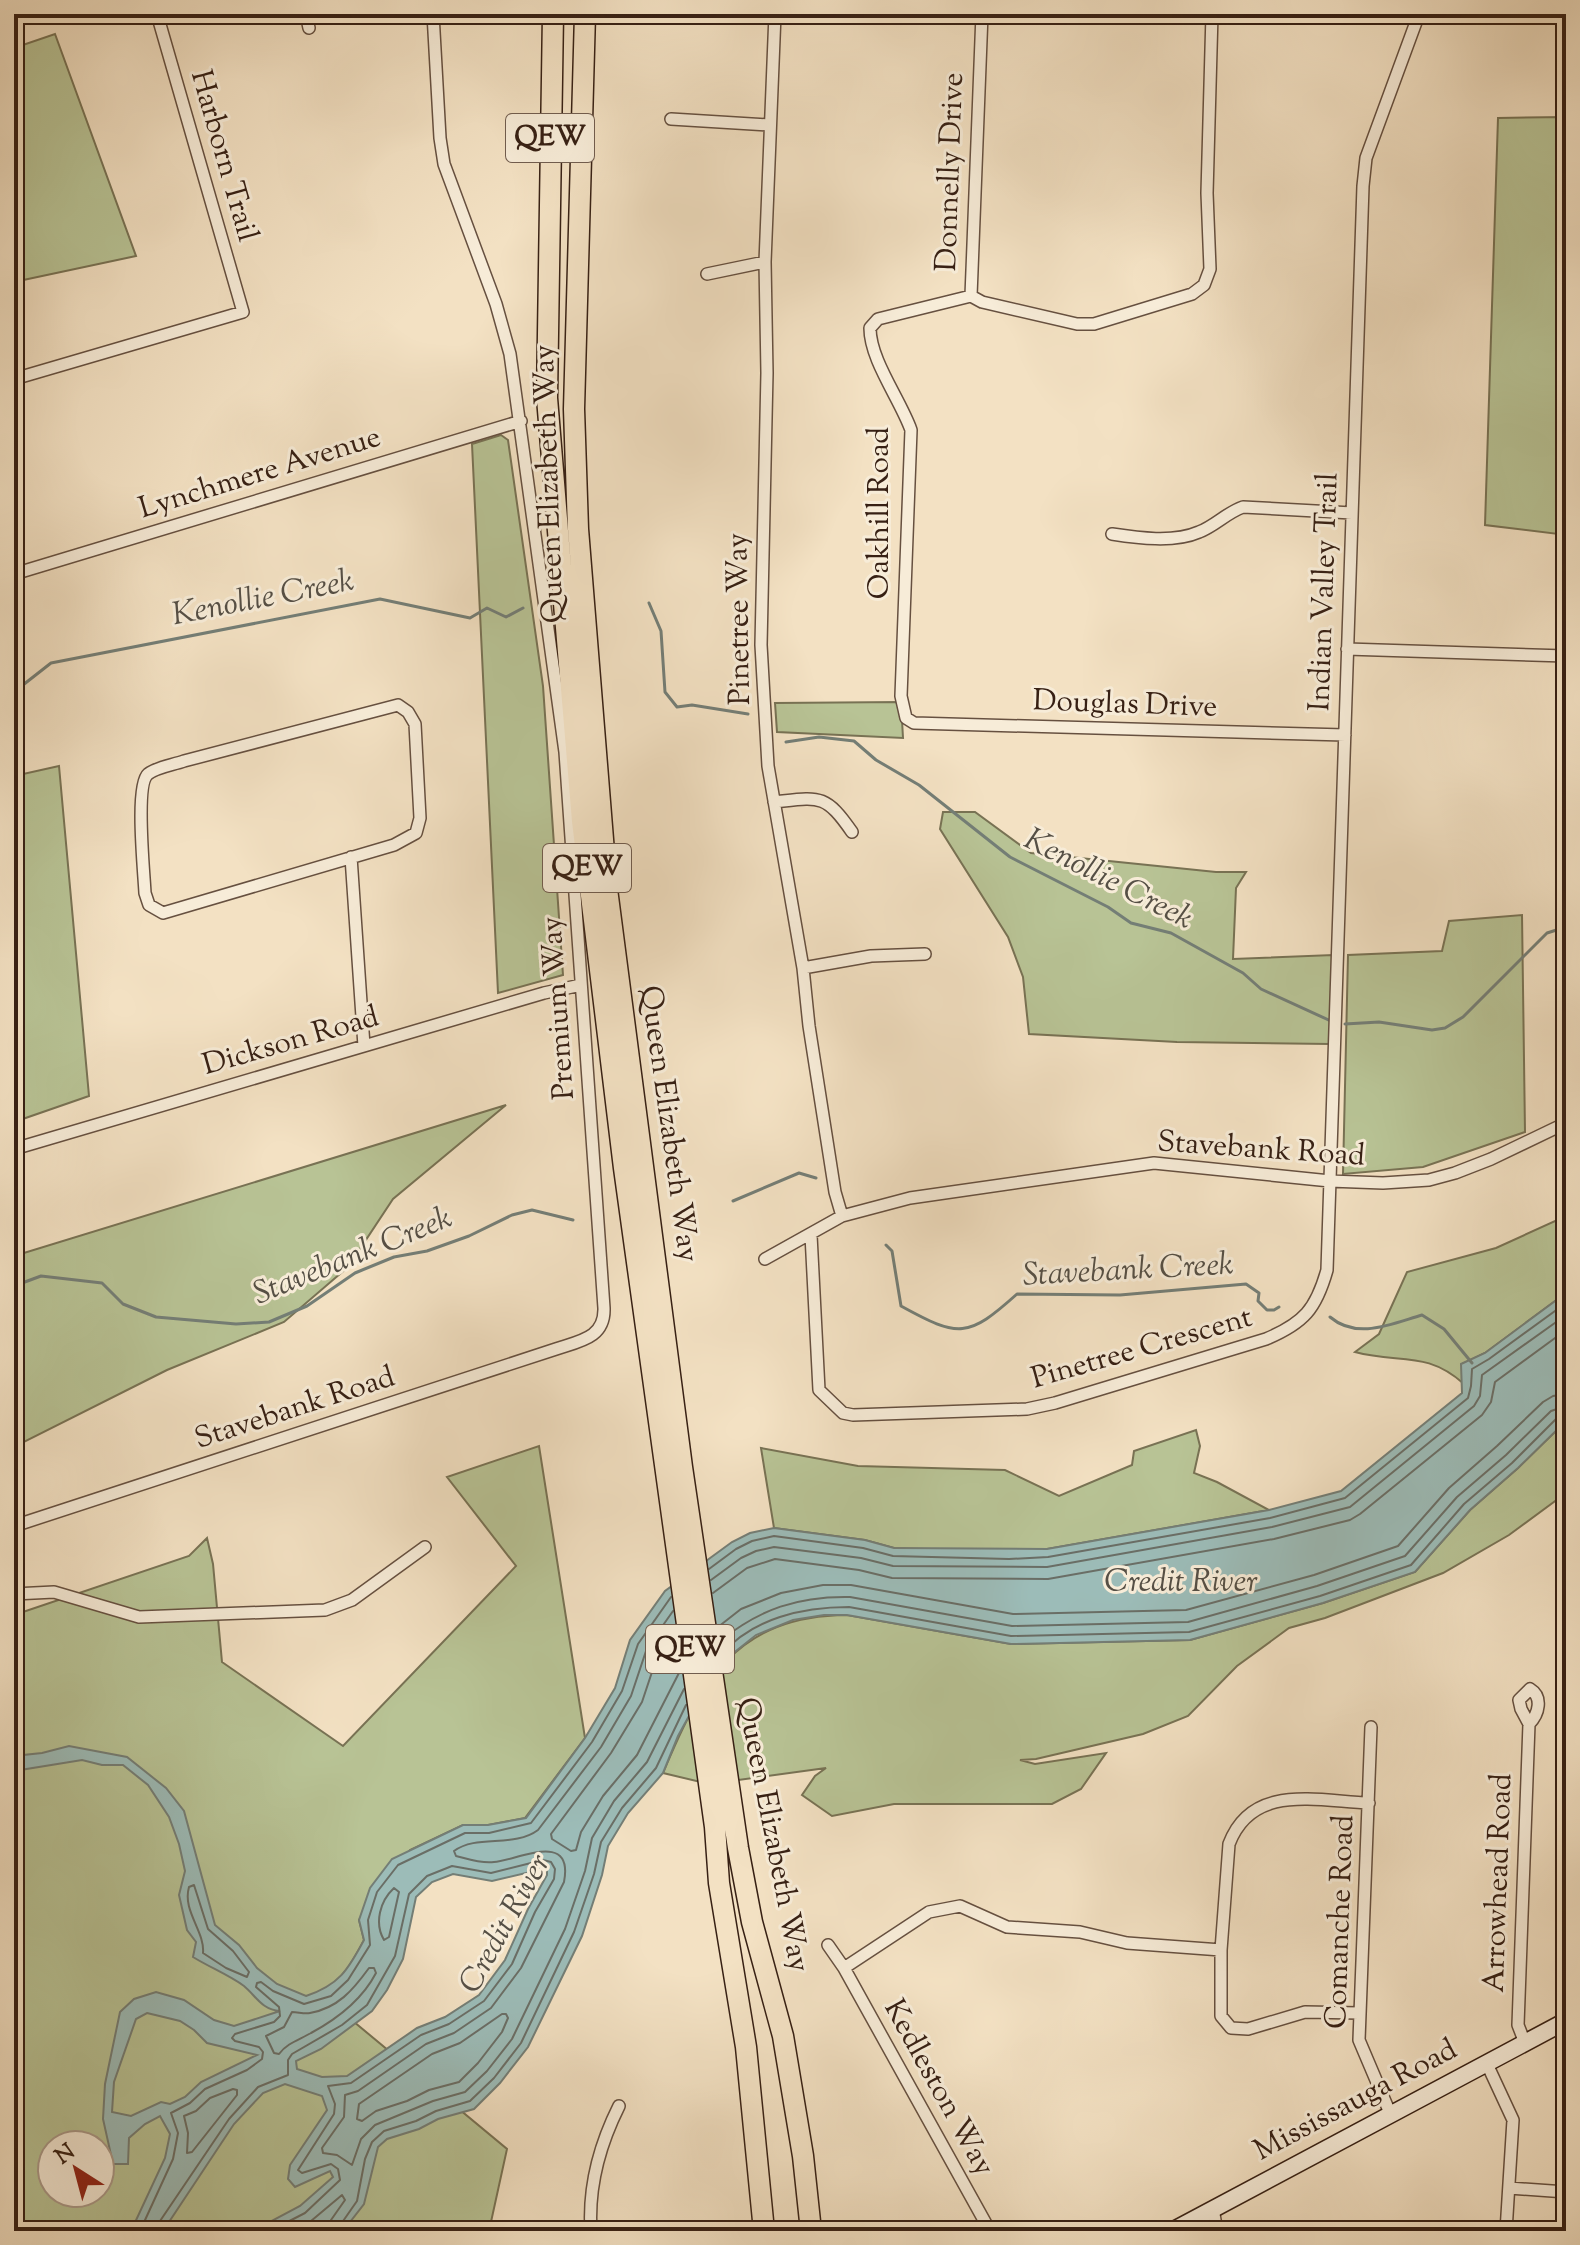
<svg xmlns="http://www.w3.org/2000/svg" width="1580" height="2245" viewBox="0 0 1580 2245" font-family="'Sorts Mill Goudy',serif">
  <style>
    .green { fill: #b8c395; stroke: #787254; stroke-width: 2; fill-rule: evenodd }
    .water { fill: #9cbcb8; stroke: #747e76; stroke-width: 2; fill-rule: evenodd }
    .lines { fill: none; stroke-linecap: round; stroke-linejoin: round }
    .shore { stroke: #6a6e66; stroke-width: 2 }
    .stream { stroke: #747e76; stroke-width: 3 }
    .street-casing { stroke: #665040; stroke-width: 14 }
    .secondary-casing { stroke: #372014; stroke-width: 19 }
    .highway-casing { stroke: #372014; stroke-width: 23 }
    .street { stroke: #f7ecd8; stroke-width: 11 }
    .secondary { stroke: #f7ecd8; stroke-width: 16 }
    .highway { stroke: #f3e1c3; stroke-width: 20 }
    .labels { text-anchor: middle; dominant-baseline: central; stroke-width: 6; stroke-linejoin: round; paint-order: stroke }
    .shield { fill: #f7ecd8; stroke: #715d4f; stroke-width: 2 }
    .shield-label { font-size: 28px; font-weight: bold; fill: #372014 }
    .street-label { font-size: 30px; fill: #372014; stroke: #f7ecd8 }
    .water-label { font-size: 32px; font-style: italic; fill: #554f45; stroke: #f7ecd8 }
  </style>
  <rect width="100%" height="100%" fill="#f3e1c3"/>
  <filter id="stains"><feTurbulence type="fractalNoise" baseFrequency=".0025" numOctaves="4"/><feColorMatrix values="0 0 0 0 .2 0 0 0 0 .09 0 0 0 0 .02 0 0 0 .5 -.17"/></filter>
  <radialGradient id="worn" r=".72"><stop offset=".6" stop-color="#630" stop-opacity="0"/><stop offset="1" stop-color="#630" stop-opacity=".3"/></radialGradient>
  <!-- green -->
  <path class="green" d="M55,34L136,256L14,282V48Z
    M1566,117V394L1558,534L1485,525L1498,118Z
    M501,435L508,440L543,686L563,975L498,993L472,444Z
    M901,702L903,738L777,732L775,703Z
    M59,766L89,1096L14,1122V776Z
    M943,812H975L1031,853L1216,872H1246L1236,888L1233,959L1333,955L1330,1044L1177,1042L1029,1034L1023,977L1008,937L940,829Z
    M1522,915L1525,1132L1423,1167L1343,1174L1348,955L1442,951L1449,921Z
    M506,1105L393,1199L348,1267L284,1322L167,1370L14,1447V1256Z
    M1566,1216V1293L1485,1353L1462,1364L1464,1384C1426,1350 1399,1364 1355,1352L1379,1334L1407,1272L1496,1248Z
    M1566,1421V1493L1509,1535L1443,1573L1325,1618L1289,1628L1237,1666L1188,1716L1143,1734L1036,1759L1020,1760L1035,1764L1106,1753L1081,1789L1052,1804H894L832,1816L802,1795L815,1776L826,1768L709,1784L663,1773C702,1680 736,1616 847,1615L1011,1644L1190,1640L1323,1603L1415,1572L1470,1510L1518,1468Z
    M1196,1430L1200,1446L1194,1473L1217,1482L1269,1510L1047,1549L1009,1551L894,1548L865,1540L774,1528L761,1448L858,1466L1005,1470L1059,1496L1132,1465L1134,1451Z
    M539,1446L585,1738L525,1818L488,1825H463L410,1850L359,1920L364,1940C353,1961 341,1984 318,1992L507,2149L489,2231H14V1615L189,1556L207,1538L213,1564L222,1662L343,1746L516,1566L447,1477ZM52,2145H100V2193H52Z"/>
  <!-- water -->
  <path class="water" d="M1566,1293V1421L1518,1468L1470,1510L1415,1572L1323,1603L1190,1640L1011,1644L847,1615H824L793,1620L756,1635L731,1655L707,1683L678,1736L663,1773L628,1813L608,1846L602,1875L582,1936L528,2047L500,2083L474,2109L438,2119L419,2129L387,2139L378,2147L364,2204L343,2231H253L300,2206L333,2177L330,2171L295,2187L288,2179L290,2165L327,2110L322,2096L285,2084L263,2093L234,2124L163,2231H131L165,2158L170,2134L160,2116L145,2124L129,2138L128,2164H113L103,2119L105,2084L120,2012L134,1999L156,1992L184,2000L214,2020L234,2026L280,2011C262,2010 256,1996 244,1986C229,1975 209,1967 193,1957L196,1942L187,1930L179,1895L185,1871L179,1844L169,1817L148,1785L123,1765H102L82,1760L14,1771V1756L42,1753L69,1746L127,1757L166,1788L184,1811L215,1925L239,1945L257,1968L277,1984L306,1996C339,1985 348,1970 364,1940L359,1920L370,1888L392,1859L463,1825H488L526,1818L585,1738L615,1688L630,1640L665,1591L732,1542L750,1533L774,1528L865,1540L894,1548L1047,1549L1269,1510L1341,1491L1462,1393L1461,1364L1485,1353ZM547,1868V1875L528,1909L505,1960L479,1995L445,2017L417,2028L347,2076L322,2077L297,2069L296,2061L321,2049L372,2011L387,1990L403,1959L416,1897L432,1882L453,1874L492,1881ZM147,2013L180,2021L194,2030L207,2043L257,2055L201,2082L185,2097L170,2104L161,2102L131,2116L112,2112L114,2082L136,2019Z"/>
  <g class="lines">
    <!-- shore -->
    <path class="shore" d="M709,1569L736,1549L752,1541L774,1536L863,1548L893,1556L1009,1559L1048,1557L1270,1518L1345,1498L1468,1398L1471,1386L1472,1369L1489,1359L1566,1303
      M711,1580L741,1558L756,1551L774,1547L861,1558L893,1566L1047,1567L1272,1527L1350,1507L1474,1406L1480,1396L1482,1375L1566,1315
      M713,1593L747,1568L775,1559L859,1570L892,1578L1048,1579L1274,1539L1350,1520L1360,1514L1482,1415L1491,1402L1495,1382L1566,1330
      M673,1611L647,1648L631,1696L601,1747L538,1830C514,1848 477,1834 454,1851L456,1856C468,1859 482,1864 494,1862C518,1860 574,1830 564,1882L521,1968L491,2008L454,2033L426,2044L358,2091L345,2095L344,2117L322,2148L323,2153L337,2155L352,2165L361,2139L375,2125L433,2101L465,2092L487,2071L512,2039L565,1929L585,1871L592,1838L614,1801L647,1762L684,1689
      M718,1627L741,1609L781,1593L823,1585H851L1013,1614L1186,1610L1314,1575L1398,1546L1449,1488L1497,1446L1543,1402L1553,1396L1566,1394
      M675,1628L658,1654L642,1702L611,1753L551,1834L552,1839L571,1851L576,1850L581,1832L603,1796L637,1755L681,1669
      M720,1641C760,1609 798,1596 850,1597L1012,1626L1188,1622L1317,1586L1405,1556L1457,1497L1506,1455L1551,1411L1566,1406
      M722,1654C753,1618 803,1607 849,1607L1011,1636L1189,1632L1320,1596L1411,1565L1464,1504L1512,1463L1557,1418L1566,1416
      M194,1885L208,1929L233,1951L249,1972L247,1977L226,1968L203,1953C205,1931 182,1911 189,1887Z
      M394,1888L399,1892L389,1937L384,1940C374,1923 380,1901 394,1888Z
      M369,1968H374L376,1973C362,2000 337,2019 311,2033C299,2040 287,2043 279,2054L274,2053L266,2036L284,2027L292,2012C298,2012 304,2014 310,2013C338,2008 353,1990 369,1968Z
      M502,2014H506L508,2018L502,2032L478,2063L459,2082L429,2090L407,2101L376,2111L362,2121L357,2119L359,2104L432,2054L460,2043Z
      M233,2089L237,2090V2095L192,2152L187,2153L188,2133L184,2116L196,2111L210,2098Z
      M140,2231L173,2159L178,2133L171,2113L190,2103L205,2089L247,2070L262,2059L263,2052L259,2047L235,2041L232,2038L235,2034L274,2022L280,2016L279,2007L256,1987L257,1983L261,1982L273,1991L304,2004L331,1996L348,1980L370,1945L368,1920L377,1892L398,1865L465,1833H489L531,1823L592,1742L622,1691L638,1644L671,1597
      M157,2231L158,2224L229,2119L258,2087L288,2075V2060L292,2054L342,2025L367,2005L395,1956L409,1894L427,1876L452,1866L491,1873L543,1860L551,1862L555,1869L554,1879L535,1912L512,1964L484,2001L449,2024L421,2035L351,2083L328,2086L335,2104L334,2114L298,2170L302,2173L331,2164L338,2169L340,2180L305,2213L270,2231
      M292,2231L311,2221L342,2195L345,2200L331,2220L329,2231
      M339,2231L341,2224L357,2201L365,2159L372,2142L384,2131L416,2121L436,2111L470,2101L494,2078L521,2043L574,1932L594,1874L601,1842L622,1808L656,1768L686,1705"/>
    <!-- stream -->
    <path class="stream" d="M649,603L661,631L665,692L677,707L692,705L748,714
      M14,692L51,663L380,599L470,618L487,608L506,617L523,608
      M786,742L819,737L854,741L876,760L919,785L1010,857L1108,907L1131,923L1171,933L1243,973L1261,989L1333,1022
      M1345,1024L1379,1022L1432,1030L1445,1028L1463,1017L1547,933L1566,927
      M733,1201L799,1173L816,1178
      M886,1245L892,1251L901,1306C959,1338 968,1338 1017,1294L1120,1295L1246,1284L1259,1293L1258,1301L1267,1310H1274L1279,1307
      M14,1286L41,1276L102,1283L123,1304L156,1317L236,1324L269,1322L307,1306L355,1273L394,1257L427,1251L469,1236L512,1215L532,1210L573,1220
      M1330,1317C1357,1340 1391,1324 1422,1315L1444,1329L1472,1363"/>
    <!-- street casing -->
    <g class="street-casing">
      <path id="street" d="M306,14L309,28
        M775,14L765,262L767,373L761,645L768,766L803,968L809,1026L835,1192L842,1216
        M982,14L971,296L982,302L1077,324H1094L1192,294L1204,285L1210,269L1207,193L1212,14
        M671,119L769,125
        M707,274L765,262
        M971,296L878,319L870,328C870,360 900,399 911,430L901,696L906,718L914,723L1345,735
        M14,379L243,312L157,14
        M1112,534C1138,538 1174,543 1199,532C1215,526 1226,513 1243,507L1352,513
        M14,574L521,421
        M1347,649L1566,656
        M398,705L408,712L415,724L420,818L416,833L394,845L163,913L149,905L145,893C144,872 135,785 148,774C157,767 173,765 184,761Z
        M774,802C819,797 825,793 852,832
        M351,857L364,1046
        M803,968L871,956L925,954
        M14,1149L544,993L581,985
        M811,1235L819,1390L843,1413L853,1415L1027,1409L1055,1403L1266,1339C1304,1323 1316,1309 1327,1270L1363,186L1366,158L1419,14
        M765,1259L842,1216L910,1198L1154,1163L1330,1181L1383,1183L1429,1180L1455,1173L1491,1159L1566,1123
        M14,1526L556,1349C580,1341 605,1338 604,1308L565,752L510,354L496,304L444,164L440,138L433,14
        M14,1594L54,1592L139,1617L325,1610L352,1600L425,1547
        M1371,1727L1359,2040L1390,2113
        M828,1945L844,1968L990,2231
        M844,1968L929,1912L960,1906L1007,1927L1080,1932L1127,1943L1221,1950
        M1359,2013L1305,2012L1248,2029L1231,2028L1221,2016V1950L1229,1844C1252,1783 1316,1801 1369,1803
        M1525,2043L1518,2025L1529,1724C1539,1714 1543,1697 1530,1689L1519,1700L1521,1709L1529,1724
        M1487,2064L1513,2120L1506,2231
        M1509,2188L1566,2192
        M1213,2209L1217,2231
        M591,2231C588,2186 599,2146 619,2106"/>
    </g>
    <!-- secondary casing -->
    <g class="secondary-casing">
      <path id="secondary" d="M1172,2231L1566,2021"/>
    </g>
    <!-- highway casing -->
    <g class="highway-casing">
      <path id="highway" d="M553,14L547,398L582,821L624,1168L715,1827L719,1883L746,2047L764,2231
        M585,14L574,409L578,529L607,889L682,1467L738,1848L752,1922L783,2036L803,2156L811,2231"/>
    </g>
    <!-- street -->
    <use href="#street" class="street"/>
    <!-- secondary -->
    <use href="#secondary" class="secondary"/>
    <!-- highway -->
    <use href="#highway" class="highway"/>
  </g>
  <g class="labels">
    <!-- shield labels -->
    <g class="shield">
      <rect x="506" y="114" width="88" height="48" rx="6"/>
      <rect x="543" y="844" width="88" height="48" rx="6"/>
      <rect x="646" y="1625" width="88" height="48" rx="6"/>
    </g>
    <g class="shield-label">
      <text x="550" y="138">QEW</text>
      <text x="587" y="868">QEW</text>
      <text x="690" y="1649">QEW</text>
    </g>
    <!-- street labels -->
    <g class="street-label">
      <text transform="translate(223 156) rotate(74)">Harborn Trail</text>
      <text transform="translate(951 172) rotate(-88)">Donnelly Drive</text>
      <text transform="translate(260 474) rotate(-17)">Lynchmere Avenue</text>
      <text transform="translate(550 484) rotate(-92)">Queen Elizabeth Way</text>
      <text transform="translate(880 513) rotate(-90)">Oakhill Road</text>
      <text transform="translate(1325 592) rotate(-88)">Indian Valley Trail</text>
      <text transform="translate(740 619) rotate(-91)">Pinetree Way</text>
      <text transform="translate(1125 705) rotate(2)">Douglas Drive</text>
      <text transform="translate(559 1008) rotate(-94)">Premium Way</text>
      <text transform="translate(291 1042) rotate(-16)">Dickson Road</text>
      <text transform="translate(668 1124) rotate(82)">Queen Elizabeth Way</text>
      <text transform="translate(1261 1150) rotate(4)">Stavebank Road</text>
      <text transform="translate(1142 1349) rotate(-16)">Pinetree Crescent</text>
      <text transform="translate(295 1409) rotate(-18)">Stavebank Road</text>
      <text transform="translate(772 1835) rotate(79)">Queen Elizabeth Way</text>
      <text transform="translate(1499 1883) rotate(-88)">Arrowhead Road</text>
      <text transform="translate(1341 1922) rotate(-88)">Comanche Road</text>
      <text transform="translate(938 2088) rotate(61)">Kedleston Way</text>
      <text transform="translate(1356 2101) rotate(-28)">Mississauga Road</text>
    </g>
    <!-- water labels -->
    <g class="water-label">
      <text transform="translate(263 599) rotate(-11)">Kenollie Creek</text>
      <text transform="translate(1108 880) rotate(27)">Kenollie Creek</text>
      <text transform="translate(353 1257) rotate(-22)">Stavebank Creek</text>
      <text transform="translate(1128 1271) rotate(-3)">Stavebank Creek</text>
      <text x="1181" y="1583">Credit River</text>
      <text transform="translate(506 1924) rotate(-61)">Credit River</text>
    </g>
  </g>
  <!-- margin -->
  <rect width="1580" height="2245" fill="none" stroke="#f3e1c3" stroke-width="48"/>
  <rect x="16" y="16" width="1548" height="2213" fill="none" stroke="#372014" stroke-width="4"/>
  <rect x="24" y="24" width="1532" height="2197" fill="none" stroke="#372014" stroke-width="2"/>
  <!-- north arrow -->
  <g transform="translate(76 2169) rotate(324)"><circle r="38" fill="#f7ecd8" stroke="#aa9a8a" stroke-width="2"/>
  <path d="M0-6L14 30L0 20L-14 30Z" fill="#8f2418"/>
  <text y="-12" font-size="22" font-weight="bold" text-anchor="middle" fill="#372014">N</text>
  </g>
  <rect width="100%" height="100%" filter="url(#stains)"/>
  <rect width="100%" height="100%" fill="url(#worn)"/>
</svg>
